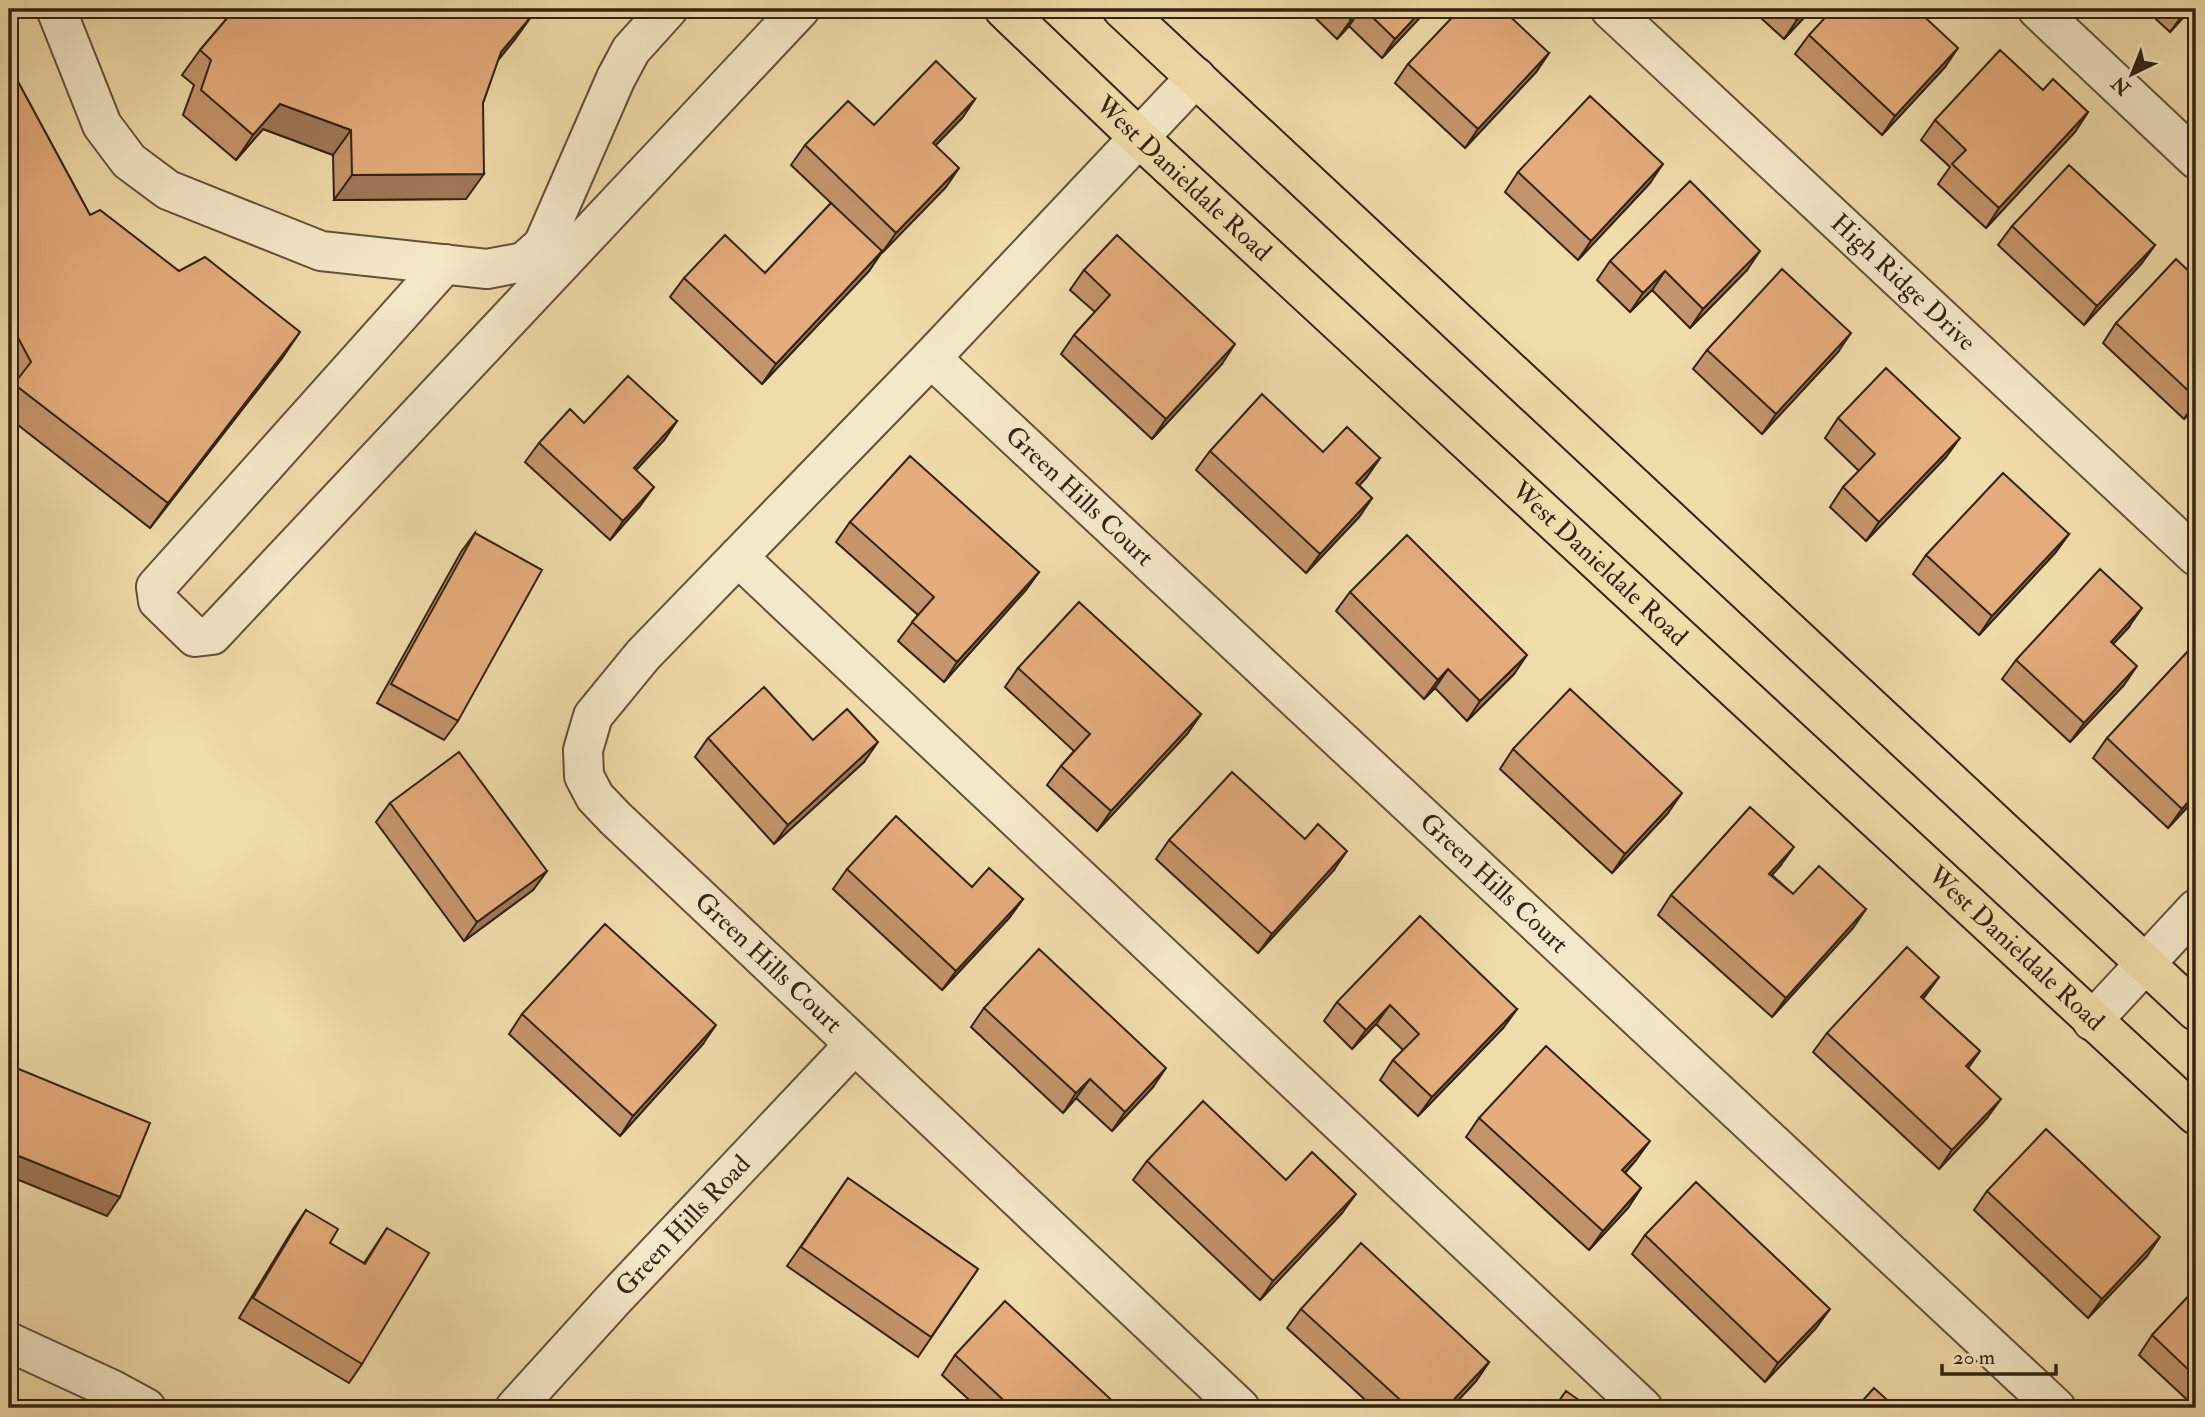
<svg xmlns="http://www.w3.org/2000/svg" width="2205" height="1417" viewBox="0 0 2205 1417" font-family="'IM FELL Double Pica',serif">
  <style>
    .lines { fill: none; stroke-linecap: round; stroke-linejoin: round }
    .minor-casing { stroke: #62513a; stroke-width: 42 }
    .major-casing { stroke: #332315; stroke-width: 42 }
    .minor { stroke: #f5e8c8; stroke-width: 38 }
    .major { stroke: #f0dbaa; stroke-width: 38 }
    .wall { fill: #c5946c; stroke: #332315; stroke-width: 2 }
    .shaded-wall { fill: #a07858; stroke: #332315; stroke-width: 2 }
    .building { fill: #e5ac7d; stroke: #332315; stroke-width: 2 }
    .labels { text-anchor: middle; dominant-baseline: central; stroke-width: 6; stroke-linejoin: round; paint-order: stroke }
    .street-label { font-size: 26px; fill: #332315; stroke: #f5e8c8 }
  </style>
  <rect width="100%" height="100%" fill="#f0dbaa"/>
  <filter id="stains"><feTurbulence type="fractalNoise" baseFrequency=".00286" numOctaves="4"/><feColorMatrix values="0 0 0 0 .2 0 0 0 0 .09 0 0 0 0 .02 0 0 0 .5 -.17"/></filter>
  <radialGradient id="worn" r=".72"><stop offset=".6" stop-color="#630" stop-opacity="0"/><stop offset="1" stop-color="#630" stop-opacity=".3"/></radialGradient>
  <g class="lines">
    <!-- minor casing -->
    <g class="minor-casing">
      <g id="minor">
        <path d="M56,9L102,125L129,161L168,190L321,251L487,269L524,262L543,245L616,78L631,50L668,9"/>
        <path id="s1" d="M1610,9L2196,556"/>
        <path d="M2037,9L2196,159"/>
        <path id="s2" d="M1196,77L931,358L643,655L593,716L583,750L584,776L595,797L615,818L1240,1408"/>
        <path d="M445,264L156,587L158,601L195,637L212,635L800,9"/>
        <path id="s3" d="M931,358L2056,1408"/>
        <path d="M738,557L1643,1408"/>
        <path d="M2092,1021L2196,909"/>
        <path d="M9,1342L111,1389L146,1408"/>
        <path id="s4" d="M515,1408L613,1300L854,1045"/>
      </g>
    </g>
    <!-- major casing -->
    <g class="major-casing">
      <g id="major">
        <path id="s5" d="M1004,9L1138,137L2196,1115"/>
        <path d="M1122,9L2196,1011"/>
      </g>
    </g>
    <!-- minor -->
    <use href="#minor" class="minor"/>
    <!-- major -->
    <use href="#major" class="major"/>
  </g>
  <!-- wall -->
  <path class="wall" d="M229,9H528L516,38L498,60L483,103L466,199L334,200L333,155L263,129L236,160L183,115L194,85L182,75L200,50L229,16Z
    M1306,9H1428L1382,58L1349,26L1337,39Z
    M1751,9H1812L1784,39Z
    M2145,9H2191L2170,32Z
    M1809,35L1945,67L1882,135L1795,54Z
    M1549,53L1536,72L1465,148L1395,83L1408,64Z
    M9,65L90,215L179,271L283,357L150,528L9,418V392L13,386L9,378Z
    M2043,90L2088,112L2075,132L1986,228L1938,184L1950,167L1921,140L1935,120Z
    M975,99L962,118L936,145L946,187L882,252L869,271L762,384L670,297L684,278L765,273L831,203L791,165L805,145L874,125Z
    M1518,172L1650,183L1578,260L1505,192Z
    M2012,226L2155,245L2141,264L2084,325L1998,245Z
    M1610,261L1747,270L1690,328L1652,290L1630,312L1597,280Z
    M1084,270L1222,364L1152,439L1061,354L1074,335L1095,312L1070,290Z
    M2196,278V406L2184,419L2103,343L2116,323Z
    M1707,350L1838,352L1762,434L1693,369Z
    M1838,418L1946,457L1866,541L1830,507L1843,487L1859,471L1825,438Z
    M677,421L664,440L636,470L640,506L610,540L525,462L539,443L584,423Z
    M1210,451L1323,452L1380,458L1366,478L1359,485L1372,498L1359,517L1306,573L1196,470Z
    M850,522L1039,572L1025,591L944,682L898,641L918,615L836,542Z
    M475,533L458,721L444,740L377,703L461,552Z
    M2069,534L2055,553L1979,635L1913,574L1926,555Z
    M1350,592L1514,674L1467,721L1435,688L1424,699L1336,611Z
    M2128,628L2113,644L2124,685L2070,742L2002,679L2016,660Z
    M1018,668L1201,714L1187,734L1097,831L1047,785L1061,766L1074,751L1005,687Z
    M708,738L813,740L864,762L774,844L695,757Z
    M2107,738L2196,798L2168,828L2093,758Z
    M1513,749L1668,813L1612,873L1500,769Z
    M390,803L547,871L533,890L464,941L376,822Z
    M1169,840L1334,870L1258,953L1156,859Z
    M1780,866L1772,875L1793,894L1866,909L1853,928L1772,1017L1658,915L1671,895Z
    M847,869L972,887L1023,899L1009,918L942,990L833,889Z
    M1939,977L1923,999L1980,1051L1968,1068L1987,1118L1939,1169L1813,1052L1827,1033Z
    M1337,1002L1517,1009L1503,1028L1418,1116L1380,1080L1393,1060L1403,1050L1376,1024L1352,1049L1324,1021Z
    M984,1008L1153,1087L1112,1131L1076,1098L1063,1113L971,1027Z
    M522,1014L703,1044L620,1136L509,1034Z
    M1479,1118L1636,1160L1625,1173L1641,1188L1628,1208L1589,1250L1466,1137Z
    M1147,1161L1342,1213L1260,1300L1133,1180Z
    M848,1178L978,1269L918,1357L787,1266Z
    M1987,1191L2147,1256L2088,1318L1974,1210Z
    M306,1210L330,1243L364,1263L387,1228L362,1364L349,1383L239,1318L293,1229Z
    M1645,1235L1816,1328L1765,1382L1632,1254Z
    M2196,1288V1408L2139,1355L2152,1335Z
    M1301,1309L1489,1362L1476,1381L1451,1408H1374L1287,1328Z
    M955,1355L1120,1408H978L942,1375Z"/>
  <!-- shaded-wall -->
  <path class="shaded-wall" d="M1361,9L1349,26L1337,39L1351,20Z
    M1423,9H1428L1382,58L1395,39Z
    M1808,9H1812L1784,39L1797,20Z
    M2187,9H2191L2170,32L2184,13Z
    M534,13L516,38L484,77L501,52Z
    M1958,48L1945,67L1882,135L1895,116Z
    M1549,53L1536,72L1465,148L1478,129Z
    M975,99L962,118L919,162L933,143Z
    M280,104L351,130L333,155L263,129L236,160L253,135Z
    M2088,112L2075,132L1986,228L1999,208Z
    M1663,164L1650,183L1578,260L1591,241Z
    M959,168L946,187L882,253L896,233Z
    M484,174L466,199L334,200L352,175Z
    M2155,245L2141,264L2084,325L2097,306Z
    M882,251L869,271L762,384L776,364Z
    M1760,251L1747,270L1690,328L1703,309Z
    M1665,271L1652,290L1630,312L1643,293Z
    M300,332L283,357L150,528L168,503Z
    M1851,333L1838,352L1762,434L1776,414Z
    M1235,344L1222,364L1152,439L1166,419Z
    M2196,401V406L2184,419Z
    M677,421L664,440L620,487L634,468Z
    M1960,438L1946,457L1866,541L1879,522Z
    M1380,458L1366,478L1343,503L1356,483Z
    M654,487L640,506L610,540L623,521Z
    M1372,498L1359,517L1306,573L1320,554Z
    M2069,534L2055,553L1979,635L1992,616Z
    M1039,572L1025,591L944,682L957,662Z
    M2142,608L2128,628L2097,661L2111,642Z
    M1527,655L1514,674L1467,721L1480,701Z
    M2137,666L2124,685L2070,742L2084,723Z
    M1448,669L1435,688L1424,699L1438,680Z
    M1201,714L1187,734L1097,831L1111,811Z
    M878,742L864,762L774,844L788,825Z
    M1682,793L1668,813L1612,873L1625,854Z
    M2196,793V798L2168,828L2182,809Z
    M1794,847L1780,866L1756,893L1769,874Z
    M1347,851L1334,870L1258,953L1272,934Z
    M547,871L533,890L464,941L477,922Z
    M1023,899L1009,918L942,990L956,971Z
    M1866,909L1853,928L1772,1017L1786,998Z
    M1939,977L1925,996L1907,1016L1921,997Z
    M1390,1005L1376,1024L1352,1049L1366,1030Z
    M1517,1009L1503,1028L1418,1116L1432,1097Z
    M716,1025L703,1044L620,1136L633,1116Z
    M1980,1051L1966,1071V1066Z
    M1166,1068L1153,1087L1112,1131L1125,1112Z
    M1090,1079L1076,1098L1063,1113L1076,1093Z
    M2001,1099L1987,1118L1939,1169L1952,1150Z
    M1650,1141L1636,1160L1609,1190L1622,1170Z
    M9,1152L120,1197L107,1216L9,1176Z
    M1641,1188L1628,1208L1589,1250L1603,1231Z
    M1356,1194L1342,1213L1260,1300L1273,1281Z
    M2160,1237L2147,1256L2088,1318L2102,1299Z
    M1830,1309L1816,1328L1765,1382L1778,1363Z
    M1489,1362L1476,1381L1451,1408H1446Z"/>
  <!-- building -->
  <path class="building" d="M235,9H528L534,13L501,52L483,103L484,174L352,175L351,130L280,104L253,135L201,90L211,60L200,50Z
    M1339,9H1361L1351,20Z
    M1364,9H1423L1395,39Z
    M1460,9H1502L1549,53L1478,129L1408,64Z
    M1785,9H1808L1797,20Z
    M1833,9H1916L1958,48L1895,116L1809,35Z
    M2000,50L2043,90L2053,79L2088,112L1999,208L1952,164L1966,150L1935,120Z
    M936,61L975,99L933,143L959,168L896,233L805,145L848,101L874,125Z
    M9,65L90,215L100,210L179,271L205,257L300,332L168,503L14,384L31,362L9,321Z
    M1590,96L1663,164L1591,241L1518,172Z
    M2069,165L2155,245L2097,306L2012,226Z
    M1690,181L1760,251L1703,309L1665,271L1643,293L1610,261Z
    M831,203L882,251L776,364L684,278L725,235L765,273Z
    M1117,235L1235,344L1166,419L1074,335L1110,295L1084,270Z
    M2176,259L2196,278V398L2116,323Z
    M1782,269L1851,333L1776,414L1707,350Z
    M1886,368L1960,438L1879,522L1843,487L1875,454L1838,418Z
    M628,376L677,421L634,468L654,487L623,521L539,443L570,409L584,423Z
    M1262,394L1323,452L1347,427L1380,458L1356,483L1372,498L1320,554L1210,451Z
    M910,456L1039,572L957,662L912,622L934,597L850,522Z
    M2003,473L2069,534L1992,616L1926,555Z
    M475,533L542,570L458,721L391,684Z
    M1407,535L1527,655L1480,701L1448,669L1438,680L1350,592Z
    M2100,569L2142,608L2111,642L2137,666L2084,723L2016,660Z
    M1079,602L1201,714L1111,811L1061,766L1090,734L1018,668Z
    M2189,650L2196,657V793L2182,809L2107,738Z
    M764,687L813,740L847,709L878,742L788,825L708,738Z
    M1570,689L1682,793L1625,854L1513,749Z
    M459,752L547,871L477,922L390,803Z
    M1232,772L1305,839L1318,824L1347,851L1272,934L1169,840Z
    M1750,807L1794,847L1769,874L1793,894L1819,866L1866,909L1786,998L1671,895Z
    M896,816L972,887L989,868L1023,899L956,971L847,869Z
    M1420,916L1517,1009L1432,1097L1393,1060L1419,1034L1390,1005L1366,1030L1337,1002Z
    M605,924L716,1025L633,1116L522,1014Z
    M1907,947L1939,977L1921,997L1980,1051L1966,1066L2001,1099L1952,1150L1827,1033Z
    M1039,949L1166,1068L1125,1112L1090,1079L1076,1093L984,1008Z
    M1546,1046L1650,1141L1622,1170L1641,1188L1603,1231L1479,1118Z
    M9,1065L150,1123L120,1197L9,1152Z
    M1203,1101L1286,1180L1312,1152L1356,1194L1273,1281L1147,1161Z
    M2046,1129L2160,1237L2102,1299L1987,1191Z
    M848,1178L978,1269L931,1337L801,1247Z
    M1696,1182L1830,1309L1778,1363L1645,1235Z
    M306,1210L338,1229L330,1243L365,1264L387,1228L429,1253L362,1364L253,1298Z
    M1361,1243L1489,1362L1446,1408H1409L1301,1309Z
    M2196,1288V1377L2152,1335Z
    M1005,1301L1120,1408H1012L955,1355Z
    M1874,1388L1896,1408H1856Z
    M1566,1391L1590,1408H1554Z"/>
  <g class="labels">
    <!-- street labels -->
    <g class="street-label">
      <text stroke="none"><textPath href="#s5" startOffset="247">West Danieldale Road</textPath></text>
      <text stroke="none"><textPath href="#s1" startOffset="401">High Ridge Drive</textPath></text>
      <text stroke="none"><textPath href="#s3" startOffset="203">Green Hills Court</textPath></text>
      <text stroke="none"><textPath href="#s5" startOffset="814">West Danieldale Road</textPath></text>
      <text stroke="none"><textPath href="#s3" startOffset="770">Green Hills Court</textPath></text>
      <text stroke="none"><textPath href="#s5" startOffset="1381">West Danieldale Road</textPath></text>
      <text stroke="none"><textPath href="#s2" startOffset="1204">Green Hills Court</textPath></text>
      <text stroke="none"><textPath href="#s4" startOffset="248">Green Hills Road</textPath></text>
    </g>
  </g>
  <!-- margin -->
  <rect width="2205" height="1417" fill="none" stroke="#f0dbaa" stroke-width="35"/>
  <rect x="10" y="10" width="2184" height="1396" fill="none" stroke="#332315" stroke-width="3.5"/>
  <rect x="18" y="18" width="2170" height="1382" fill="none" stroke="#332315" stroke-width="2"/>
  <!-- north arrow -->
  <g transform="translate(2132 74) rotate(223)" stroke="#f5e8c8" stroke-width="5" paint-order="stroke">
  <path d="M0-5L12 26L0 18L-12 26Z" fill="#332315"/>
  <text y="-10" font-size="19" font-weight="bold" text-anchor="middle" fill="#332315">N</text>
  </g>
  <!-- scale -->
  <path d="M1942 1364v10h114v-10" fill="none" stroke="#332315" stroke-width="3.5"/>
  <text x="1953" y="1364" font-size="21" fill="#332315" stroke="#f5e8c8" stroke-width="5" paint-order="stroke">20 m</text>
  <rect width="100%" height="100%" filter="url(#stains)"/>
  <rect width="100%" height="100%" fill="url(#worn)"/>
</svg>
